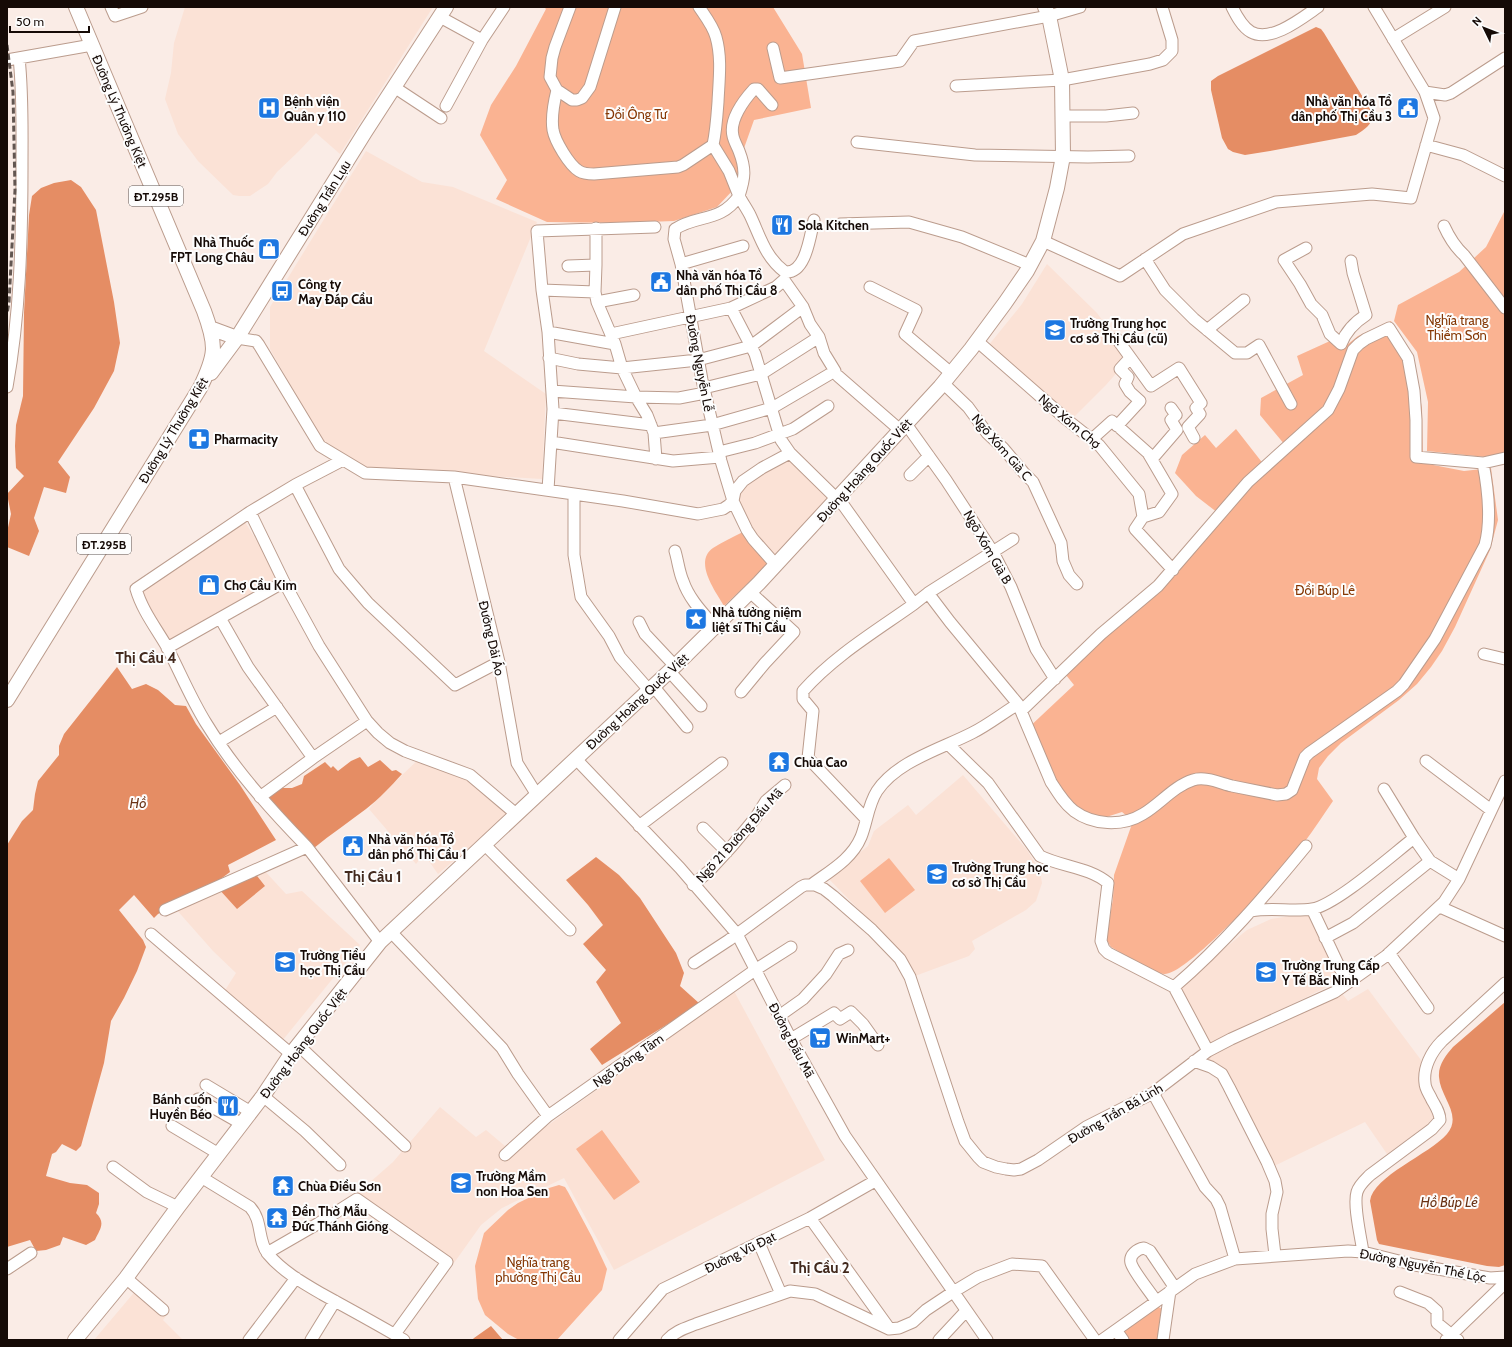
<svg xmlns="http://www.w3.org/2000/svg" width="1512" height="1347" viewBox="0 0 1512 1347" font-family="Cabin,sans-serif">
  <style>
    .built { fill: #fbe2d6 }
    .green { fill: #fab392 }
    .water { fill: #e58d64 }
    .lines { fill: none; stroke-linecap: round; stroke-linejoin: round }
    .minor-casing { stroke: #bb9c8d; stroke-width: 13 }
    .major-casing { stroke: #bb9c8d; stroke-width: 16 }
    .minor { stroke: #fff; stroke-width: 11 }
    .major { stroke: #fff; stroke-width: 14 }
    .rail { stroke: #625651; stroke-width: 3; stroke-dasharray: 6 3; stroke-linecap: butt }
    .labels { text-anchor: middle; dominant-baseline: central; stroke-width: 4; stroke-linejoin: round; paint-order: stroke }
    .shield { fill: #fdfdfd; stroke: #5b5350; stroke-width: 1 }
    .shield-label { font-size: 12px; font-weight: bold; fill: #150a06 }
    .poi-label { font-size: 13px; font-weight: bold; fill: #150a06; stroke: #fdfdfd; text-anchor: start }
    .street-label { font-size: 13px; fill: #150a06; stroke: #fdfdfd }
    .park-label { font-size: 13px; fill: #853704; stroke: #fdfdfd }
    .water-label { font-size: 14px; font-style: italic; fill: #6b3315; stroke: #fdfdfd }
    .quarter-label { font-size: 15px; font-weight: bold; fill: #42291d; stroke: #fdfdfd }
  </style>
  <rect width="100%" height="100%" fill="#faece6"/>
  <!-- built -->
  <path class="built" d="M185,7H433L340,154L316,133L299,151L277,172L268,184L250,196H239L233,195L198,161L178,134L165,99L171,73L174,43Z
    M366,151L422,182L453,187L537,222L484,351L546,394L542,479L366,469L327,445L317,432L270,349V307Z
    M1047,264L1097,313L1130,358L1105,386L1071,420L988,346L1022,304Z
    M792,457L830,495L775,555L750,529L736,498L740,486Z
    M245,522L281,580L169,644L138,589Z
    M421,757L466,774L513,811L438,874L424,854L416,864L369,809L377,799Z
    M963,775L1027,850L1040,871L1042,883L1036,901L1026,910L972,941L975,949L969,956L915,976L903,955L828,878L868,846L874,831L908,805L916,815Z
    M262,868L286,894L302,891L360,945L282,1041L222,995L236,973L213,951L175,908Z
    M1310,913L1343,979L1209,1045L1178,987L1247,930L1271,919Z
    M1368,989L1421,1060L1419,1085L1433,1117L1427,1125L1387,1154L1365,1122L1268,1169L1207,1055L1341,992L1348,1001Z
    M734,991L825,1160L614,1270L564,1178L502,1208L481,1225L454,1263L353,1197L393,1162L440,1107L476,1137L486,1130L505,1146L540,1120L547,1126Z
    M137,1289L166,1316L163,1320L183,1340H94Z"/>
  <!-- green -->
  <path class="green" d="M544,7H773L802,54L811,108L754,120L743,151L734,189L717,207L674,221L621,223L547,222L496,199L507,180L480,135L491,105L516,66L546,9Z
    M1504,212L1505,455L1495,458L1427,451L1428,402L1417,352L1394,321L1398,305L1459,272L1486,247Z
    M1391,321L1412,357L1422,408L1423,463L1464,471L1491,468L1498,520L1490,550L1455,627L1442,651L1431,667L1417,684L1399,700L1341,743L1328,756L1319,768L1317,779L1333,801C1323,815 1314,830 1303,844C1285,867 1189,974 1165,974C1156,975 1120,952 1111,947L1106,939L1113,899L1114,875L1133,821L1122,812L1100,819L1056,799L1025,731L1074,685L1062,670L1158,588L1218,513L1196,496L1175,473L1182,455L1205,435L1216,448L1236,429L1268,470L1290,451L1260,415L1261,398L1303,375L1297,356L1330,341L1343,348L1358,336Z
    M743,532L769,563L724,606C716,592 693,562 713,548C722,542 733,537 743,532Z
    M889,858L915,890L885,913L860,881Z
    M602,1130L640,1182L614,1200L576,1149Z
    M559,1185L565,1187L568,1192L592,1237L607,1269L602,1290L557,1340H519L508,1334L485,1315L478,1299L475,1266L484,1233L508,1210L518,1203L549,1188Z
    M1157,1306L1162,1309L1159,1340H1128L1122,1331Z"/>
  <!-- water -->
  <path class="water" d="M1316,27L1321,29L1324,33L1373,114C1373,124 1364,130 1356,135L1270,151L1245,155L1233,152L1228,149L1222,138L1211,90V81L1218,76Z
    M71,180L81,187L96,210L114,302L120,343L114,371L94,408L58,462L70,477L66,493L44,487L34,518L39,531L29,556L7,547V532L11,514L7,494L24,476L16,468L15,446L16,425L23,396L24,313L29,215L32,196L41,188L54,183Z
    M117,667L132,689L146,684L158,690L175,705L186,706L196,724L240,785L276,840L228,865L230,872L218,881L158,914L154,918L134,895L119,910L143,940L146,947L137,971L124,998L111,1021L104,1063L81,1146L76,1151L62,1144L56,1152L52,1154L46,1176L70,1183L87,1185L99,1193V1204L96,1213C106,1223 100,1229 95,1240L86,1245L63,1237L60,1245L46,1250L36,1251L30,1240L7,1247V845L22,821L33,810L35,794L38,781L59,755V746L64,734Z
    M360,757L368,767L380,760L392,771L396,770L402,774C391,786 379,799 366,809C349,822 331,834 314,848L265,798L276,788H292L302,784L304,776L325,762L331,768L333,766L338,771L351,761Z
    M596,857L619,875L640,898L676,953L684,973L680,986L700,1004L602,1065L590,1049L621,1023L596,982L606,970L583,944L603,925L588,905L566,880Z
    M254,872L265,886L237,909L218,888Z
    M1505,1002V1265L1499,1267L1487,1266L1379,1244L1377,1240L1370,1201C1373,1176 1430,1154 1447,1134C1463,1115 1440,1097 1439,1077C1438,1065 1446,1055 1453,1047Z
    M491,1326L503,1340H472L474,1338Z"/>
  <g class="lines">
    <!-- minor casing -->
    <g class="minor-casing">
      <path id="minor" d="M111,7L115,16L142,7
        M570,7L555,47L552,58L550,77L557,90L572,100H577L582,98L590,87L615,7
        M1232,7C1236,15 1242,27 1251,32C1271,43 1302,18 1318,7
        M440,17L482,40
        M1393,39L1445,7
        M773,48L780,78L900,61L914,41L1049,16L1080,7
        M7,60L92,45
        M956,86L1062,80L1150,64L1163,60L1172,51V40L1162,7
        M394,87L441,118
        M557,90C554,102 551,117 553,130C555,141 569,165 579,171C584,174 589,174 594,174L678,167L683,165L713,145C716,131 717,116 718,102C719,80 722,58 716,37C713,26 705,16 699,7
        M1425,92L1445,95L1451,93L1505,58
        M772,105L758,89H754C744,100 729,120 733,136C734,141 737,146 739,151C746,169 745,178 739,196C742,202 747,209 750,215C760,236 765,257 785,272C806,274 810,236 814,220
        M446,106L482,40L504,7
        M1063,116H1106L1133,113
        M857,142L975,155L1088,157L1129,156
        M713,145L729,171L739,196C720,223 698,214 675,229L674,239L681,264L702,380L721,461L733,501L747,530L753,539L776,565
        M1426,145L1463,155L1505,176
        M840,224L909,222L962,237L1030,265
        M1444,226C1449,237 1454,246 1464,255L1505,308
        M596,228V265L595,292L597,302L615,344L622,368L636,397L647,415L654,433L656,459
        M1043,241L1120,276L1183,234L1276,202L1372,194L1411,198L1434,118L1425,92L1374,7
        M1306,248L1284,260L1300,284L1311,304L1322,315L1330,334L1341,344C1346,331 1355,322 1366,315L1353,273L1351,261
        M1145,259L1165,290L1194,319L1235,353H1247L1259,345L1291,404
        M681,264L743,246
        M568,266L596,265
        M870,287L916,310L905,334L951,373
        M542,290L595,292
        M597,302L634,295
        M731,308L755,354L781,440L790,453L844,506L914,604L928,593L950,622L1018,704C1003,713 988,725 972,733C941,749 897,761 877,791C868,805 867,822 861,837C852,859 830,871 811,885
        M1207,330L1244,300
        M548,332L615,344
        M611,334L731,308L776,287L784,280L803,307L810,324L819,337L824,353L835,371L772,408L712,425L654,433
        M237,338L256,341L259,345L320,446L365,473L454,477L623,501L698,514L723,509L729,505L733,501L735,491L743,481L762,468L790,453
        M1117,339L1151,386L1179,368L1201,403L1196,408L1200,414L1188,427L1194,438
        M977,341L1066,419L1099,445L1139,494L1143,517L1135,529L1173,570
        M549,358L578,364L622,368L698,360L751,346L803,307
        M838,376L900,430
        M943,383L968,407L987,433L1003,448L1024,473L1033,482L1061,543L1063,561L1069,575L1077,584
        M7,387C20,315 22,240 22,167C22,130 23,94 19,58
        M704,388L761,374L819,337
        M552,391L636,397L679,398L705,393
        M553,413L651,425
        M906,424L946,480L993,552L1011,587L1036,649L1055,679
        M1117,426L1140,401L1130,392L1125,384L1128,377L1120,369L1130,358
        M1092,439L1112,421L1148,453L1172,494L1159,512L1143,517
        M551,442L673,461L720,457
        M719,452L755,443L793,429L828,406
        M1152,459L1177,430L1171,420L1176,415L1171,408
        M910,475L929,456
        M454,477L499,662L517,763L537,795
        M295,485L339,569L368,603L455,685L499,662
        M548,490L553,409L548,332L542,290L537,231L655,227
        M574,495V555L581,597L609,636L620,657L649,690
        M250,512L284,582L319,646L367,721L378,733L390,743L405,751L470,775L516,814
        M675,551C678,561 679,572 683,581C689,599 703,613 715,627
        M928,593L1013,539
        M220,618L248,667L313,758L260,797
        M639,622L645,634L675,666
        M167,648L284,582
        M1484,654L1505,659
        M669,671L701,706
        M653,686L687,727
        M741,692L765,663L794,632L750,592
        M1018,704L1051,782C1058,793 1064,803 1074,811C1093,825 1122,827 1143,814C1160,804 1174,786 1193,780C1205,776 1220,783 1232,786C1247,789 1262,792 1277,795L1286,794L1292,790L1305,757L1309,753L1397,691L1404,684L1435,639L1485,545C1492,519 1488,489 1483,463
        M1021,711L1101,634L1158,586L1248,482L1328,410L1339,389L1353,350L1359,344L1366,339L1389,328L1408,358L1414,391L1416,420V457L1483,463L1505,458
        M219,742L277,707
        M948,744L988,783L1040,856C1062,867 1089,867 1108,883L1101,941L1104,949L1108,953L1174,987L1208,1051
        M313,758L367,721
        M576,759L680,868L737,934L791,1039L845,1136L987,1340
        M1426,761L1491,810
        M1384,789L1414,838L1430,861L1459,879
        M866,819L808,758L813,711L803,699V691C834,656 876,631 914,604
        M639,826L722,763
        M703,828L727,852
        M484,844L570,930
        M307,847C270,809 234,769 206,723C191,699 180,672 167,647C156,628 142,610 136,589L250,512L295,485L343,460
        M693,885L709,871L732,846L756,817L766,801L785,785
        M1440,907L1505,936
        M1312,909L1347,983
        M165,910L307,847L380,942
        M1251,911C1271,907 1292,912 1312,909C1336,905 1392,855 1414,838
        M391,932L502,1048L518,1074L548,1116
        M151,934L291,1054
        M1325,938L1353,923L1430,861
        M1389,953L1428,1008
        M694,963L729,940L801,887L805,885H815L824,889L833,896L872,930L900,959L910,977L958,1122L965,1141L978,1157L983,1162L996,1167L1006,1169L1014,1170L1021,1169L1038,1160L1086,1127L1153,1093L1208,1051L1231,1039L1335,992L1386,956L1444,902L1459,879L1505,781
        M1174,987C1223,945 1265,896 1306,846
        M779,1016L803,999L826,974L839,954L848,950
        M791,1039L834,1013L840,1019L851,1012L863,1024L878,1045
        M298,1045L405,1146
        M1194,1061L1211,1067L1222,1074L1229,1087L1267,1162L1275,1181L1277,1192L1272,1214V1229L1275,1255
        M206,1085L251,1112
        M1153,1093L1205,1187L1216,1199L1220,1207L1235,1259
        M263,1096L305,1131L340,1165
        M198,1099L242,1124
        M172,1126L219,1154
        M505,1155L548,1116L755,970L791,947
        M113,1167L147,1192L178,1207
        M201,1177L250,1207C263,1221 257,1240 268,1254C282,1271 303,1283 322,1294C349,1309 377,1324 404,1340
        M810,1218L889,1328
        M759,1243L781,1294
        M1363,1252C1361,1238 1353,1205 1357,1192C1359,1185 1365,1180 1370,1175L1432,1129L1440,1120C1440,1113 1436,1107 1432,1100C1430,1095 1425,1089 1425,1083C1423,1068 1431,1052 1442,1041L1505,983
        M267,1253L319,1223L357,1199L447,1262L395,1334
        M7,1269L31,1253
        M126,1278L163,1310
        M1400,1292L1428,1303L1437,1311V1323L1458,1340
        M1156,1301C1151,1293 1133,1271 1131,1263C1129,1255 1137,1249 1144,1248L1150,1251L1175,1288
        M1116,1330L1123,1340
        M249,1340L296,1278
        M311,1340L335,1301
        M619,1340L663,1289L810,1218L875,1181
        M667,1340C675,1331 686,1328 696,1324L790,1291L815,1294L889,1329L899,1328L913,1322L926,1310L953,1292L978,1277L1012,1264L1042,1266L1095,1340
        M939,1340L966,1311
        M1102,1340L1195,1274L1235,1259L1348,1251L1363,1252L1415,1265L1490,1278L1505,1277
        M1163,1340L1170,1291
        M1446,1340L1505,1283"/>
    </g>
    <!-- major casing -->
    <g class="major-casing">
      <path id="major" d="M210,328L237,338
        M211,373L237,338L365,132L446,7
        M7,700L200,388C216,355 217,346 204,311L76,7
        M75,1340L126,1278L178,1207L263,1096L291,1054L380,942L675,666L759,583L940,387L971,349L1005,303L1027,271L1043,241L1057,188L1063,156L1062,80L1049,16L1045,7"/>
    </g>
    <!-- minor -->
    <use href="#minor" class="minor"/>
    <!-- major -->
    <use href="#major" class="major"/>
    <!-- rail -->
    <path class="rail" d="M7,45L13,92L15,190L9,302L7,314"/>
  </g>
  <!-- icons -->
  <defs>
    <g id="hospital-square" transform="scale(1.15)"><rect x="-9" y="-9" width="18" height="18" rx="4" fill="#1d77e1" stroke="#fdfdfd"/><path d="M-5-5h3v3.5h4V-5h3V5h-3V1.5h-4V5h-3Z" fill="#fff"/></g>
    <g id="civic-square" transform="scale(1.15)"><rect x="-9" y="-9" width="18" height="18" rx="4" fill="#1d77e1" stroke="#fdfdfd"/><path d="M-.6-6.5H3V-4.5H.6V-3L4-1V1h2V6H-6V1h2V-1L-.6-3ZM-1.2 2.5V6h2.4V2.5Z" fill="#fff"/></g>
    <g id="restaurant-square" transform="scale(1.15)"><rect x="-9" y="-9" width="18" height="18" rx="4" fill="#1d77e1" stroke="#fdfdfd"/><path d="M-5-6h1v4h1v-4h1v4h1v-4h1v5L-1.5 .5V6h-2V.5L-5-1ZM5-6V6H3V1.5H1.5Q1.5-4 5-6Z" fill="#fff"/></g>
    <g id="shop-square" transform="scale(1.15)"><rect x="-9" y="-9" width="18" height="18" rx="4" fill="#1d77e1" stroke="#fdfdfd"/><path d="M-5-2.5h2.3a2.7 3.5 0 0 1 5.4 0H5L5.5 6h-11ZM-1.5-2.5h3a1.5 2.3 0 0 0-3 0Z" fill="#fff"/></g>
    <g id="bus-square" transform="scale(1.15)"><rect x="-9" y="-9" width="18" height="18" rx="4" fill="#1d77e1" stroke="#fdfdfd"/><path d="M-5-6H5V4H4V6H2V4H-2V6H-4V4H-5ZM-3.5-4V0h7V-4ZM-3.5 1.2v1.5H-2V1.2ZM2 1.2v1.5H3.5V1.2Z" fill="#fff"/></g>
    <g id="school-square" transform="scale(1.15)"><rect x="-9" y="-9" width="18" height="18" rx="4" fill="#1d77e1" stroke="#fdfdfd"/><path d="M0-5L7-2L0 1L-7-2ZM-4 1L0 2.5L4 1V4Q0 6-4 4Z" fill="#fff"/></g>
    <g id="pharmacy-square" transform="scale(1.15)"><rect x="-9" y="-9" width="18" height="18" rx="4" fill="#1d77e1" stroke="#fdfdfd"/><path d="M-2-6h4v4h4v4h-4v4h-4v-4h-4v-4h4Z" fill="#fff"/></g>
    <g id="sight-square" transform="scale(1.15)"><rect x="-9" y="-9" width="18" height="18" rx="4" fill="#1d77e1" stroke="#fdfdfd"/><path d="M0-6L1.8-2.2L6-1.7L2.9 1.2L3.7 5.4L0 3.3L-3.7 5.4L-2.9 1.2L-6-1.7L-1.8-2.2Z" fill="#fff"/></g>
    <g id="temple-square" transform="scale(1.15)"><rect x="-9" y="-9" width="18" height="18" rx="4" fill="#1d77e1" stroke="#fdfdfd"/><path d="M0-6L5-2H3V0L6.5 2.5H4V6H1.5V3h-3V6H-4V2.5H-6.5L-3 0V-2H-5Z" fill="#fff"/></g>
    <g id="university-square" transform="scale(1.15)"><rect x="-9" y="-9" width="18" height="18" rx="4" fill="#1d77e1" stroke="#fdfdfd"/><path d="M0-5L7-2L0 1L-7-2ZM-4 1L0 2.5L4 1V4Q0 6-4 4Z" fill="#fff"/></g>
    <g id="supermarket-square" transform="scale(1.15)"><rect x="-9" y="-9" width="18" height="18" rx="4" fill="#1d77e1" stroke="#fdfdfd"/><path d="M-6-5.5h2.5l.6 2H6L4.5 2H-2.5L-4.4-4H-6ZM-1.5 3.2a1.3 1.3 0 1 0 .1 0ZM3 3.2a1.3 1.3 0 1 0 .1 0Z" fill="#fff"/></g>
  </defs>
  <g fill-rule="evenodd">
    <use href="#hospital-square" x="269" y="108"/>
    <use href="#civic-square" x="1408" y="108"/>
    <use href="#restaurant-square" x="782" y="225"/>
    <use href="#shop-square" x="269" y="249"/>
    <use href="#civic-square" x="661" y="282"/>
    <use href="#bus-square" x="282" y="291"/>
    <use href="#school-square" x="1055" y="330"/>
    <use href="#pharmacy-square" x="199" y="439"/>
    <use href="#shop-square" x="209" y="585"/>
    <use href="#sight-square" x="696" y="619"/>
    <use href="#temple-square" x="779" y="762"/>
    <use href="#civic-square" x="353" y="846"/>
    <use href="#school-square" x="937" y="874"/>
    <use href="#school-square" x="285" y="962"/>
    <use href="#university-square" x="1266" y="972"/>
    <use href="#supermarket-square" x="820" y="1038"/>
    <use href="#restaurant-square" x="228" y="1106"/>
    <use href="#school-square" x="461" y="1183"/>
    <use href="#temple-square" x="283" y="1186"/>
    <use href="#temple-square" x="277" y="1218"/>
  </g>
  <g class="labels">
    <!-- shield labels -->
    <g class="shield">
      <rect x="129" y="186" width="54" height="20" rx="3"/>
      <rect x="77" y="534" width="54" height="20" rx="3"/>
    </g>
    <g class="shield-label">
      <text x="156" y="196">ĐT.295B</text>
      <text x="104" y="544">ĐT.295B</text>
    </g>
    <!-- poi labels -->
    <g class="poi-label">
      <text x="284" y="101">Bệnh viện<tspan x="284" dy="15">Quân y 110</tspan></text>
      <text x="1392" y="101" text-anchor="end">Nhà văn hóa Tổ<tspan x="1392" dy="15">dân phố Thị Cầu 3</tspan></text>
      <text x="798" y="225">Sola Kitchen</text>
      <text x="254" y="242" text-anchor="end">Nhà Thuốc<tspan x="254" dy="15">FPT Long Châu</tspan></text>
      <text x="676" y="275">Nhà văn hóa Tổ<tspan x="676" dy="15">dân phố Thị Cầu 8</tspan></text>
      <text x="298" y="284">Công ty<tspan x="298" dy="15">May Đáp Cầu</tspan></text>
      <text x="1070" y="323">Trường Trung học<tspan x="1070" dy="15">cơ sở Thị Cầu (cũ)</tspan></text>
      <text x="214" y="439">Pharmacity</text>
      <text x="224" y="585">Chợ Cầu Kim</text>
      <text x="712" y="612">Nhà tưởng niệm<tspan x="712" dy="15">liệt sĩ Thị Cầu</tspan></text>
      <text x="794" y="762">Chùa Cao</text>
      <text x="368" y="839">Nhà văn hóa Tổ<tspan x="368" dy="15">dân phố Thị Cầu 1</tspan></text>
      <text x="952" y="867">Trường Trung học<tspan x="952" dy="15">cơ sở Thị Cầu</tspan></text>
      <text x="300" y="955">Trường Tiểu<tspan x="300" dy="15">học Thị Cầu</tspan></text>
      <text x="1282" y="965">Trường Trung Cấp<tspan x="1282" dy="15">Y Tế Bắc Ninh</tspan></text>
      <text x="836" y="1038">WinMart+</text>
      <text x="212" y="1099" text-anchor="end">Bánh cuốn<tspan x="212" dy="15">Huyền Béo</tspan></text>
      <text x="476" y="1176">Trường Mầm<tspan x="476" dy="15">non Hoa Sen</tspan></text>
      <text x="298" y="1186">Chùa Điều Sơn</text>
      <text x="292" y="1211">Đền Thờ Mẫu<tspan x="292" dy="15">Đức Thánh Gióng</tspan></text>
    </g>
    <!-- street labels -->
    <g class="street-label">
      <text transform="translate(120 111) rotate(67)">Đường Lý Thường Kiệt</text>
      <text transform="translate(324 198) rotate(-58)">Đường Trần Lựu</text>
      <text transform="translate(700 363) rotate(79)">Đường Nguyễn Lễ</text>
      <text transform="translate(1070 421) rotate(40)">Ngõ Xóm Chợ</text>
      <text transform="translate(173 430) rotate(-59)">Đường Lý Thường Kiệt</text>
      <text transform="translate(1002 447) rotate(49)">Ngõ Xóm Già C</text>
      <text transform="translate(864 470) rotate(-48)">Đường Hoàng Quốc Việt</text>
      <text transform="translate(988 547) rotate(60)">Ngõ Xóm Già B</text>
      <text transform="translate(492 638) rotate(77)">Đường Dải Áo</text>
      <text transform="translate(637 701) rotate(-43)">Đường Hoàng Quốc Việt</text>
      <text transform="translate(739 835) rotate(-48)">Ngõ 21 Đường Đấu Mã</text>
      <text transform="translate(792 1040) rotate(62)">Đường Đấu Mã</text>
      <text transform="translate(303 1043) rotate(-53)">Đường Hoàng Quốc Việt</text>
      <text transform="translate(628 1060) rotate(-35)">Ngõ Đồng Tâm</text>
      <text transform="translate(1115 1113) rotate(-30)">Đường Trần Bá Linh</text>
      <text transform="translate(740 1252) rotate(-26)">Đường Vũ Đạt</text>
      <text transform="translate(1423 1265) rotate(11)">Đường Nguyễn Thế Lộc</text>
    </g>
    <!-- park labels -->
    <g class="park-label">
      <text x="636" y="114">Đồi Ông Tư</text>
      <text x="1457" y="320">Nghĩa trang<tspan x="1457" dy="15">Thiềm Sơn</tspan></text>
      <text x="1325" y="590">Đồi Búp Lê</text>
      <text x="538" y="1262">Nghĩa trang<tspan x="538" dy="15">phường Thị Cầu</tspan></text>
    </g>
    <!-- water labels -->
    <g class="water-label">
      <text x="138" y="803">Hồ</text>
      <text x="1449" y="1202">Hồ Búp Lê</text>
    </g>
    <!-- quarter labels -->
    <g class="quarter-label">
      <text x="146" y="658">Thị Cầu 4</text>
      <text x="373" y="877">Thị Cầu 1</text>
      <text x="820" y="1268">Thị Cầu 2</text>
    </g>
  </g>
  <!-- border -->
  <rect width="1512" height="1347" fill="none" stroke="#150a06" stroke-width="16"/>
  <!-- north arrow -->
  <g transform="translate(1484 28) rotate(313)" stroke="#fdfdfd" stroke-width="3" paint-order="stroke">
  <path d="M0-3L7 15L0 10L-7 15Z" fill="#150a06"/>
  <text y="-6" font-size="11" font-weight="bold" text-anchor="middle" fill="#150a06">N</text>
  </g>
  <!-- scale -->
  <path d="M10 26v6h79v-6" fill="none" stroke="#150a06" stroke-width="2"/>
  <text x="16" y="26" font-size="12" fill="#150a06" stroke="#fdfdfd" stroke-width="3" paint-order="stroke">50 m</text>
</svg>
